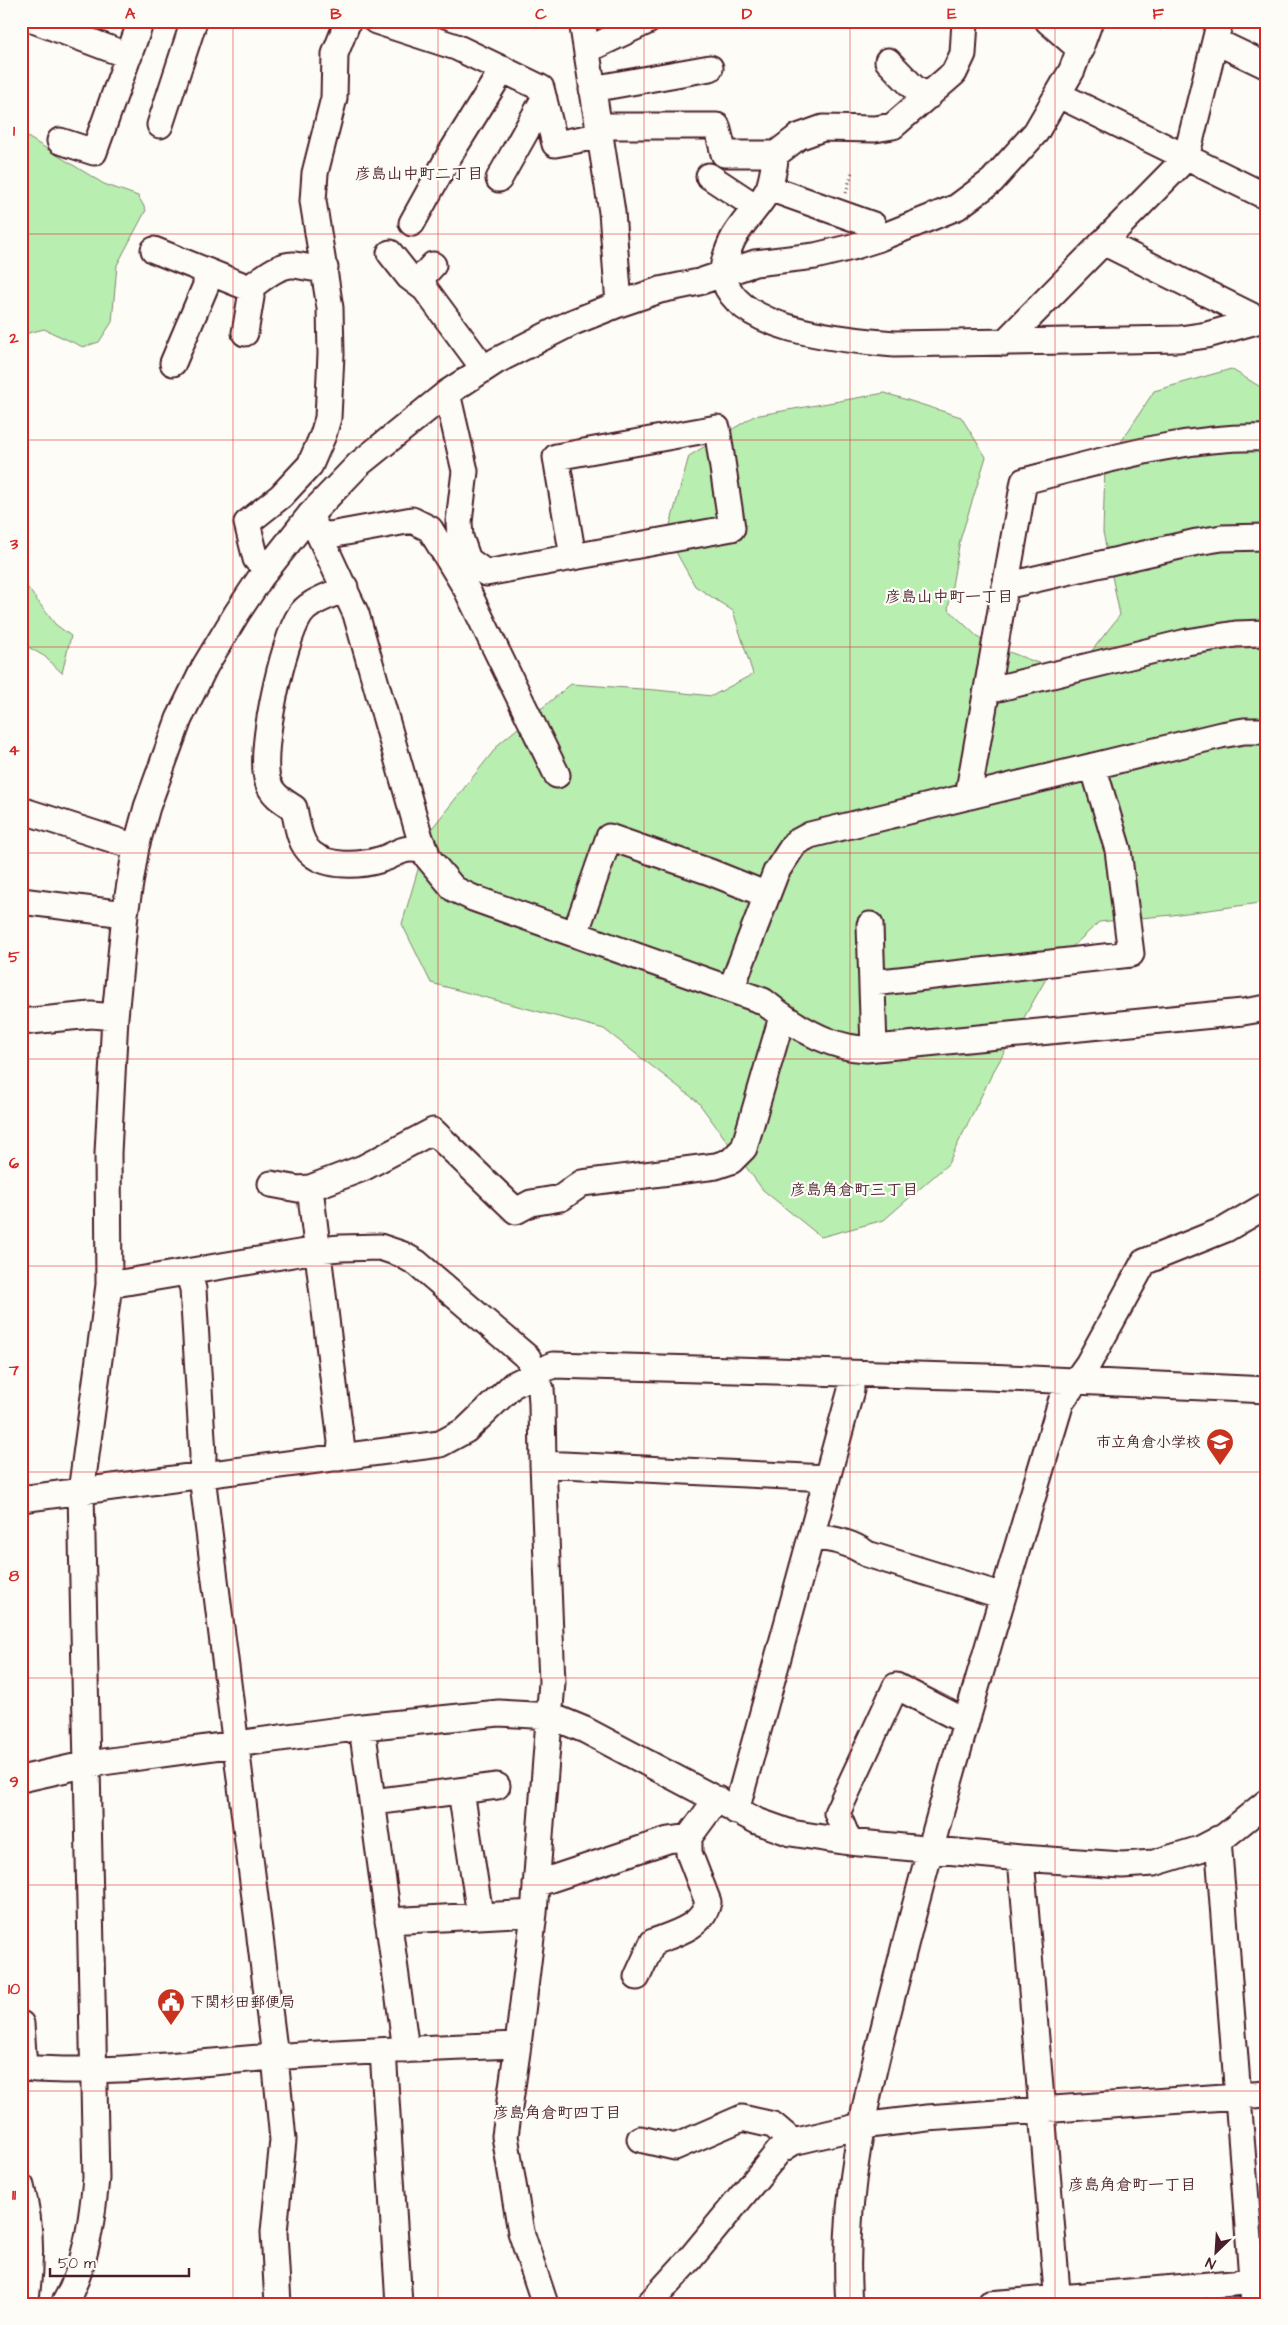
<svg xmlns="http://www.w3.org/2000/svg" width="1288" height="2325" viewBox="0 0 1288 2325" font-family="'Architects Daughter','Klee One',sans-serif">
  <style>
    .green { fill: #b8eeb0; stroke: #81866e }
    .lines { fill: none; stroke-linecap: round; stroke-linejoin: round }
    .minor-casing { stroke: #4a1f2b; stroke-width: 29 }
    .path { stroke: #4a1f2b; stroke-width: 3; stroke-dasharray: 1 4; stroke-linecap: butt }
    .minor { stroke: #fdfcf7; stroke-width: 25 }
    .grid { fill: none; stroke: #d62828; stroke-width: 1; stroke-opacity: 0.55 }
    .labels { text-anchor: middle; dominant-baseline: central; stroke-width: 4.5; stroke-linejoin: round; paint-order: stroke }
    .poi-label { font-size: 15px; font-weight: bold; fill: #4a1f2b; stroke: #fdfcf7; text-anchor: end }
    .neighbourhood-label { font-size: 16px; font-weight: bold; fill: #4a1f2b; stroke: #fdfcf7 }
    .neatline { fill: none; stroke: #d62828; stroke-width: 2 }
    .grid-label { font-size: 16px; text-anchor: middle; font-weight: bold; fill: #d62828 }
  </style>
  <rect width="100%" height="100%" fill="#fdfcf7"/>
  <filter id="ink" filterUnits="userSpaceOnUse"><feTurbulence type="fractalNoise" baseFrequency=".02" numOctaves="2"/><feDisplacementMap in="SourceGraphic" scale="10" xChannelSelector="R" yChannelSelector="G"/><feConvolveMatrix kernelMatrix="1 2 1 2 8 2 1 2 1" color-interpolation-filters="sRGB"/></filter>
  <g filter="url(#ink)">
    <!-- green -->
    <path class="green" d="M21,133L104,184L138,196L146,210L117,265L112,322L99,342L83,347L44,329L21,335Z
      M1231,369L1267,391V902L1172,915L1099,922L1055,963L992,1074L948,1164L884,1220L821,1237L763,1190L698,1102L604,1029L431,983L402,924L429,832L500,743L571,684L656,690L712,696L753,674L733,611L695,586L667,536L689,456L754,416L885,393L961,417L986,457L960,540L948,609L983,642L1072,676L1120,615L1103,532L1105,467L1154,391Z
      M21,579L55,624L71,636L62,673L44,656L21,643Z"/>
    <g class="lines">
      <!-- minor casing -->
      <g class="minor-casing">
        <path id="minor" d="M36,21L129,56
          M376,21L456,47L541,88L555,144L599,136
          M582,21L612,212L619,304
          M965,21L963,54L954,73L893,126L875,129L823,128L798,137L776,154C774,165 773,177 769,188C760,207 741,222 732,241C728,250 722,264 723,274C732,332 849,340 894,344L1180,339L1207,335L1267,318
          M1048,21L1081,50
          M1215,41L1267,66
          M587,50L648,21
          M888,61L915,89L929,96
          M592,89L710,68
          M1059,95L1267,197
          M160,125L194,21
          M598,126H717L724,154H776
          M60,141L94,152L141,21
          M709,176L756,207
          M499,179L544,99
          M769,188L873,225
          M412,223L449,156L503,69
          M1103,242L1260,320
          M154,250L249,288C262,279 278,264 294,265C305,266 313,270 325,268
          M390,253L409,277L425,289
          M433,265L422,277L425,289L476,358
          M245,333L251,297L249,288
          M1004,343L1186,158L1220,21
          M173,363L206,285V271
          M447,393L465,471L459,522L460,537L468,560L486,573L732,528L717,428L556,457L573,557
          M310,515L356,614L420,838L428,858L454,889L473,898L763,1001C791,1024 829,1048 866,1049L1243,1012L1267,1008
          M319,534L330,535L412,520L430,529L467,590L557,775
          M256,559L247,523L281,496L310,465L323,435L328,418L331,354L330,308L313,201L315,173L334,98L335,54L348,21
          M1005,586L1197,542L1222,538L1267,537
          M345,587C331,597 310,600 300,615C283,640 258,753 268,782C272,795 283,801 294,808C297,822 299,844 312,854C328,867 359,866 379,860C401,854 399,845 426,851
          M987,691L1187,642L1236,634L1267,633
          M968,796L1024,481C1103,461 1185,435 1267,438
          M21,810L136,847
          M21,901L125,914
          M870,925L874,1048
          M575,934L609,837L710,872L767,895
          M872,983L1131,954L1118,850L1093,766
          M731,989L776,872L795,843L810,835L1221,735L1244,731H1267
          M21,1022L91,1015L115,1017
          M271,1184L298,1189L310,1188L363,1168L433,1131L516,1211L531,1203L561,1198L582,1183L716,1166L731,1161L744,1148L782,1017
          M310,1188L341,1442L339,1458
          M188,1272L193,1289L203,1455L202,1476L275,2057L283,2140L274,2232L278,2304
          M109,1285L317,1250L341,1248L380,1247L401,1254L417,1263L528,1358L541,1389L542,1403L543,1464L552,1682L534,1913L518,2045L505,2136L521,2232L545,2304
          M543,1464L827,1478
          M21,1499L440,1444L466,1430L513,1385L553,1365L988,1377L1267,1390
          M811,1537L851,1390L850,1373
          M362,1727L406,2050
          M21,1779L88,1764L362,1727L499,1713L551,1716L585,1730L757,1821L791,1833L849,1842L1021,1858L1122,1865L1154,1863L1200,1849L1225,1836L1267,1802
          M461,1791L480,1915
          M373,1802L497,1786
          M736,1811L811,1537C831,1538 851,1542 867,1554L1003,1596
          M1218,1839L1254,2304
          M849,1842L837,1813L896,1686L966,1722
          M1021,1858L1058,2304
          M536,1884L668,1840L689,1837L717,1799
          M388,1921L534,1913
          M637,1977L653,1942C674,1934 703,1927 708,1902L689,1853V1837
          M21,2024L24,2068C107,2075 190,2063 273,2057C354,2051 436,2048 518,2045
          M383,2051L399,2304
          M640,2139L675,2147L742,2118L773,2125L793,2142
          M21,2186C32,2226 32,2263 25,2304
          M64,2304C86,2266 92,2221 96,2178L81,1492L109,1285L108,1153L115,1017L125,914L136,847L147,807L179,719L205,666L237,613L261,577L310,515L359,464L447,393L496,361L571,323L619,304L660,290L699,282L755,263L815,256L852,247L877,239L957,207L992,181L1036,132L1072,70L1090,21
          M649,2304L690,2259L779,2151L793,2142L861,2126L927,2118L1267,2094
          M849,2304C840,2178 875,2066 905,1945C952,1763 1007,1582 1061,1402L1088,1364L1144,1262L1226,1229L1267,1205
          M990,2304L1267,2280"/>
      </g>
      <!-- path -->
      <path class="path" d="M846,193L852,172"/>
      <!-- minor -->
      <use href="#minor" class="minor"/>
    </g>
  </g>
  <!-- grid -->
  <path class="grid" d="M233,21V2304M438,21V2304M644,21V2304M850,21V2304M1055,21V2304M21,234H1267M21,440H1267M21,647H1267M21,853H1267M21,1059H1267M21,1266H1267M21,1472H1267M21,1678H1267M21,1885H1267M21,2091H1267"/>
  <!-- icons -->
  <defs>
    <g id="school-pin" transform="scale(1.4375)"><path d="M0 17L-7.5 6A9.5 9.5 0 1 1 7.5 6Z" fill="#c8321e" stroke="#fdfcf7"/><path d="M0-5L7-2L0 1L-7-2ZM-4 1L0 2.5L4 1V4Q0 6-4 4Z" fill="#fff"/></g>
    <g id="civic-pin" transform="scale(1.4375)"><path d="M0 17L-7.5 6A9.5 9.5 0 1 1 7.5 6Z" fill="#c8321e" stroke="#fdfcf7"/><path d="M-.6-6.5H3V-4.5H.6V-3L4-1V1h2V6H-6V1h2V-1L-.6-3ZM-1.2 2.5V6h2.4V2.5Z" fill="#fff"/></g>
  </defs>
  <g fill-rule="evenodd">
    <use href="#school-pin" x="1220" y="1442"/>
    <use href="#civic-pin" x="171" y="2002"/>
  </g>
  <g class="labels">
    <!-- poi labels -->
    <g class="poi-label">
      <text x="1201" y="1442">市立角倉小学校</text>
      <text x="190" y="2002" text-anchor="start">下関杉田郵便局</text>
    </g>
    <!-- neighbourhood labels -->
    <g class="neighbourhood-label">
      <text x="419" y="174">彦島山中町二丁目</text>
      <text x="949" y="597">彦島山中町一丁目</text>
      <text x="854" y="1190">彦島角倉町三丁目</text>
      <text x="557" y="2113">彦島角倉町四丁目</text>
      <text x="1132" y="2185">彦島角倉町一丁目</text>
    </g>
  </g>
  <!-- margin -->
  <rect width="1288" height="2325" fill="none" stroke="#fdfcf7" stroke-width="55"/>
  <!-- north arrow -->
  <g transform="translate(1216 2252) rotate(205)" stroke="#fdfcf7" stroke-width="4" paint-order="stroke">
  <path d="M0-4L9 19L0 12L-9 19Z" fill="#4a1f2b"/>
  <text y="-8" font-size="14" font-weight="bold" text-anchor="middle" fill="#4a1f2b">N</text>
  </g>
  <!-- scale -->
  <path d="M50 2268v8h139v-8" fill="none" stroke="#4a1f2b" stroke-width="2.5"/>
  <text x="58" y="2268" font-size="15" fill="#4a1f2b" stroke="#fdfcf7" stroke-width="4" paint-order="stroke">50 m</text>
  <rect x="28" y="28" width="1232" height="2270" class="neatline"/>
  <g class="grid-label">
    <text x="130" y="19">A</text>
    <text x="336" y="19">B</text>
    <text x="541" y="19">C</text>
    <text x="747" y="19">D</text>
    <text x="952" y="19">E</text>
    <text x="1158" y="19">F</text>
    <text x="14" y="136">1</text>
    <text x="14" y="343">2</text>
    <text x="14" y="549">3</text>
    <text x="14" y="755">4</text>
    <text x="14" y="962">5</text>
    <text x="14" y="1168">6</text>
    <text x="14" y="1375">7</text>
    <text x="14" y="1581">8</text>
    <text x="14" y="1787">9</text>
    <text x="14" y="1994">10</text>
    <text x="14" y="2200">11</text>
  </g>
</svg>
